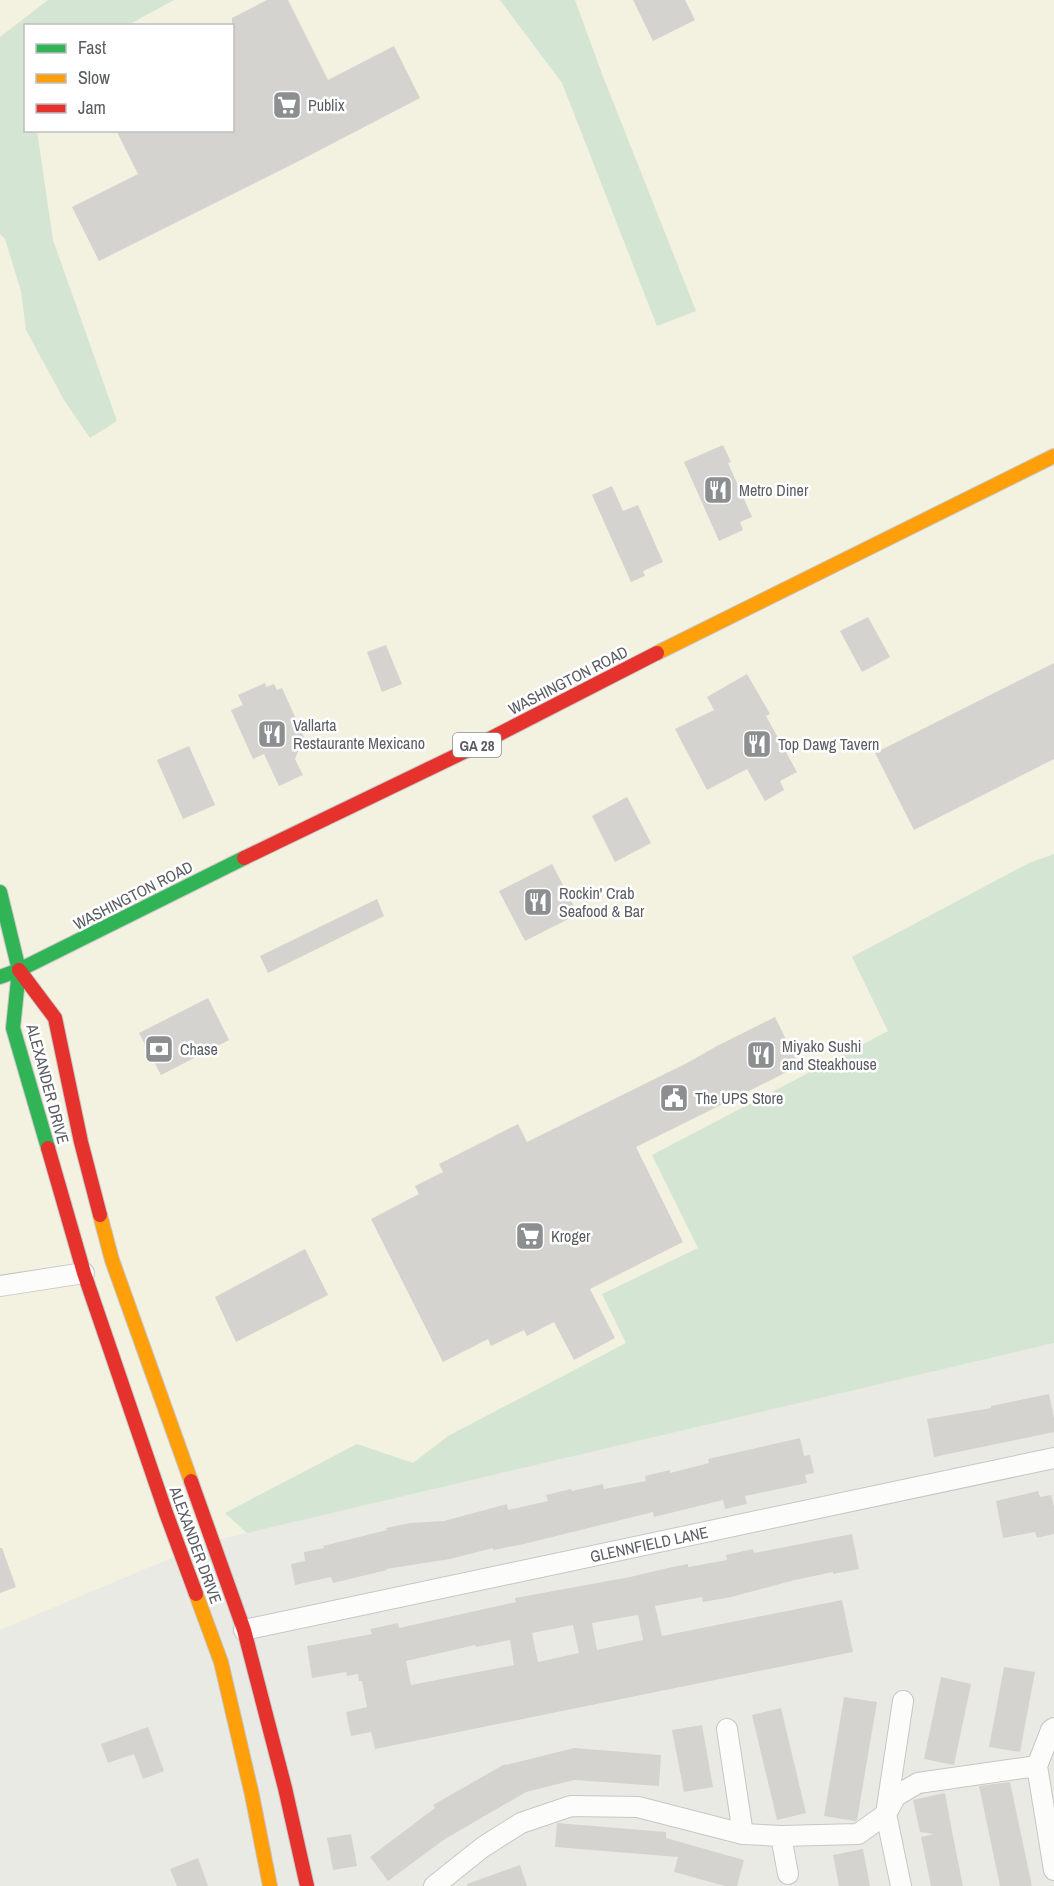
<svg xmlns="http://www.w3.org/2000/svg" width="1054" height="1886" viewBox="0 0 1054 1886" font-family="'Archivo Narrow',sans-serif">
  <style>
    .commercial { fill: #f3f1df; fill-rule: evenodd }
    .green { fill: #d4e5d3 }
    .building { fill: #d4d3d0; fill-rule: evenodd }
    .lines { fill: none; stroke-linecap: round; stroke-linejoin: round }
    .street-casing { stroke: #c6c6c6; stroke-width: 22 }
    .fast-casing { stroke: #c7c7c7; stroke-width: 16 }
    .slow-casing { stroke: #c7c7c7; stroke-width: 16 }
    .jam-casing { stroke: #c7c7c7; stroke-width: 16 }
    .street { stroke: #fcfcfb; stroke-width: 20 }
    .fast { stroke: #30b455; stroke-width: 14 }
    .slow { stroke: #ff9f0a; stroke-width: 14 }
    .jam { stroke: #e5322d; stroke-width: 14 }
    .labels { text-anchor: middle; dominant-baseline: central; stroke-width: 5; stroke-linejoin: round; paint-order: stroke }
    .shield { fill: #fff; stroke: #8c8e91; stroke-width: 1.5 }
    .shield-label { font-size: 15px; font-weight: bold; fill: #5b5d62 }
    .poi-label { font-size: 16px; fill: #5b5d62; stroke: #fff; text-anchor: start }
    .street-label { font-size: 16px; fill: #5b5d62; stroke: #fff }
  </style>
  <rect width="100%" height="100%" fill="#eaeae5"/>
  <!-- commercial -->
  <path class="commercial" d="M0,0H1054V1343L212,1541L0,1630ZM26,26H232V130H26Z"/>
  <!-- green -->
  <path class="green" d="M48,0H174L128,25L26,26V130L37,131L53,240L117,421L90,438L64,400L26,330L21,291L5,239L0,234V37Z
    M500,0H575L602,74L696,311L657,326L562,83Z
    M1054,854V1343L247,1533L225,1513L357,1444L413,1463L448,1436L626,1343L602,1294L698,1248L652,1155L888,1031L852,957L1029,863Z"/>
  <!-- building -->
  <path class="building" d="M267,0H288L328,80L394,46L420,98L297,162L99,261L72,207L138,174L116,130H232V18Z
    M633,0H685L695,20L653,41Z
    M723,445L731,462L728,463L752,517L740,522L743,530L719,541L684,462Z
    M612,486L623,511L638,505L663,562L643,571L645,576L631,582L592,495Z
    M868,617L890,657L862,672L840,631Z
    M386,645L402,684L382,692L367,652Z
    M1054,663V759L914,830L875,753Z
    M747,674L770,714L766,716L797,772L780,781L784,790L765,801L747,769L707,790L675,729L714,710L707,697Z
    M265,683L266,687L274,684L277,690L282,688L304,737L295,759L303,775L279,786L264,754L253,759L231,710L243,705L238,695Z
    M189,746L215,805L183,819L157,760Z
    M627,797L651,843L615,862L592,816Z
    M552,864L578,914L525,941L499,891Z
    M377,899L384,916L268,973L260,956Z
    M208,998L229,1040L161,1075L139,1033Z
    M775,1017L799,1066L636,1147L683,1242L590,1289L615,1338L574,1360L554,1322L527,1336L524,1330L491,1346L488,1339L443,1362L371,1219L419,1194L415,1186L443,1172L439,1164L518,1124L527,1142L687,1063L717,1046Z
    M305,1249L328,1295L236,1342L215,1297Z
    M1049,1394L1054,1418V1432L934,1457L927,1419L991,1408V1406Z
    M800,1438L804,1456L810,1455L814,1473L805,1475L807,1483L745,1496L747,1504L725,1509L723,1500L654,1517L653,1512L524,1544L493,1550V1548L450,1559L386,1569L387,1570L333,1583L331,1577L295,1585L291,1564L305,1561L304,1552L324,1548L323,1546L387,1530L386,1528L410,1523L444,1521L507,1504L508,1510L548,1501L546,1495L571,1489L572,1491L603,1484L604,1489L646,1481L645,1476L670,1470V1473L709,1463L708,1459Z
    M1038,1491L1040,1497L1051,1495L1054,1507V1534L1037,1538L1035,1532L1003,1538L996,1501Z
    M852,1534L859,1569L833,1574V1572L795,1580L731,1597L703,1602L702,1597L655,1606L662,1636L842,1600L853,1652L375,1749L371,1732L351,1736L346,1712L367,1707L362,1681H359L358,1674L347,1676L346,1672L312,1678L307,1646L372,1634L370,1629L398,1623L399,1628L516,1602L515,1598L630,1577L668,1568L688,1564V1567L727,1560L726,1555L753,1549L754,1553ZM638,1615L643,1640L597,1650L592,1623ZM573,1625L579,1653L538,1662L532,1633ZM510,1640L514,1665L411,1685L406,1661L475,1645L476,1647Z
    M0,1548H2L16,1587L0,1593Z
    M1004,1667L1035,1672L1020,1752L989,1747Z
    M941,1677L971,1684L954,1765L924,1759Z
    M844,1697L877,1702L857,1820L855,1821L824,1816Z
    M781,1708L806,1813L777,1820L752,1715Z
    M702,1725L713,1787L684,1792L672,1730Z
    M148,1727L164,1771L143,1779L134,1754L108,1763L101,1744Z
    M574,1748L661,1755L659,1786L574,1780L526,1792L445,1839L388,1881L370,1857L435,1808L433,1805L505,1764L506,1765Z
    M1010,1782L1032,1886H1000L979,1786Z
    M945,1793L952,1831L963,1886H931L921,1837L934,1834L920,1832L913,1800Z
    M557,1823L666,1832V1838L744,1860L737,1886H725L674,1872L678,1857L555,1847Z
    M351,1834L357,1866L333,1870L327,1838Z
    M863,1849L870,1886H839L833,1855Z
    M198,1858L208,1886H177L170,1869Z
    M520,1865L527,1886H468L467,1884Z"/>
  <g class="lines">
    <!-- street casing -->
    <g class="street-casing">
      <path id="street" d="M0,1286L84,1273
        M244,1630L1054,1458
        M727,1729L743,1834
        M1037,1766L1054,1870
        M781,1836L788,1874
        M434,1886L483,1847L521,1823L571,1806L638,1807L743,1834L781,1836L858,1834L886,1814L896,1796L918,1783L1037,1766L1051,1730L1054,1728
        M901,1886L886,1814L903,1701"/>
    </g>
    <!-- fast casing -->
    <g class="fast-casing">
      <path id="fast" d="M0,892L19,970L13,1028L48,1148
        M0,977L19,970L244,858"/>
    </g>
    <!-- slow casing -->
    <g class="slow-casing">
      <path id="slow" d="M657,653L1054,456
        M100,1215L112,1260L191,1481
        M196,1594L221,1662L252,1795L270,1886"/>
    </g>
    <!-- jam casing -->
    <g class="jam-casing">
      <path id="jam" d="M244,858L470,749L657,653
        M19,970L55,1018L81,1142L100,1215
        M48,1148L84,1273L166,1513L196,1594
        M191,1481L244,1630L285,1788L307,1886"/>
    </g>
    <!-- street -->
    <use href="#street" class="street"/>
    <!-- fast -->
    <use href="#fast" class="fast"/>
    <!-- slow -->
    <use href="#slow" class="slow"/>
    <!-- jam -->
    <use href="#jam" class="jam"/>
  </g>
  <!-- icons -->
  <defs>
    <g id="supermarket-square" transform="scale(1.5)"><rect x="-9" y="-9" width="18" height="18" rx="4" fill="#8d8e90" stroke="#fff"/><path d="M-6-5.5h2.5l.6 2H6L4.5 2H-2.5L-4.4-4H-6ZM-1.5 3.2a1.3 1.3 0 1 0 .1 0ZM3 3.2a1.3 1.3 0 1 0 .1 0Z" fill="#fff"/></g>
    <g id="restaurant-square" transform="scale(1.5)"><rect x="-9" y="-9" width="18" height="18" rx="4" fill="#8d8e90" stroke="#fff"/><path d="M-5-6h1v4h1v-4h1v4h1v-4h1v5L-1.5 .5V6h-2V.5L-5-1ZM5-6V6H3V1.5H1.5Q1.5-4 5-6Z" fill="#fff"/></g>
    <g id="bank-square" transform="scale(1.5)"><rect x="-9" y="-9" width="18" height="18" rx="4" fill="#8d8e90" stroke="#fff"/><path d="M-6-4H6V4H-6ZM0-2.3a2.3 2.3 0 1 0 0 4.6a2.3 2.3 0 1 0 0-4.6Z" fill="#fff"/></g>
    <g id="civic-square" transform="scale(1.5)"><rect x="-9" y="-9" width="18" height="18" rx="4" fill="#8d8e90" stroke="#fff"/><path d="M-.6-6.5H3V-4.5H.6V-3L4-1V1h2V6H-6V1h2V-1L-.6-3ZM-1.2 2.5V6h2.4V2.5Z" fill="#fff"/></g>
  </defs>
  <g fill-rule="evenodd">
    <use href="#supermarket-square" x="287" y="105"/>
    <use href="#restaurant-square" x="718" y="490"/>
    <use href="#restaurant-square" x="272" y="734"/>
    <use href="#restaurant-square" x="757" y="744"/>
    <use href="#restaurant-square" x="538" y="902"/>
    <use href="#bank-square" x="159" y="1049"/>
    <use href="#restaurant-square" x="761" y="1055"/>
    <use href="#civic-square" x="674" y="1098"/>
    <use href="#supermarket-square" x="530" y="1236"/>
  </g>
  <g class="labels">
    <!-- shield labels -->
    <rect class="shield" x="453" y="733" width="48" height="24" rx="4.5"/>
    <g class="shield-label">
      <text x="477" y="745">GA 28</text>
    </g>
    <!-- poi labels -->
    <g class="poi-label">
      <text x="308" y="105">Publix</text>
      <text x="739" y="490">Metro Diner</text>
      <text x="293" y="725">Vallarta<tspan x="293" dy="18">Restaurante Mexicano</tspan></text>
      <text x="778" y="744">Top Dawg Tavern</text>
      <text x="559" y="893">Rockin' Crab<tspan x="559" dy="18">Seafood &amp; Bar</tspan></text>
      <text x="782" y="1046">Miyako Sushi<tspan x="782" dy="18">and Steakhouse</tspan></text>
      <text x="180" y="1049">Chase</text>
      <text x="695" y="1098">The UPS Store</text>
      <text x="551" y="1236">Kroger</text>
    </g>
    <!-- street labels -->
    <g class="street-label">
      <text transform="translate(568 680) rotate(-27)">WASHINGTON ROAD</text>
      <text transform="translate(133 895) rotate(-27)">WASHINGTON ROAD</text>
      <text transform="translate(48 1084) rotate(75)">ALEXANDER DRIVE</text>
      <text transform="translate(649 1544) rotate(-12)">GLENNFIELD LANE</text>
      <text transform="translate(196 1545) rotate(70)">ALEXANDER DRIVE</text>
    </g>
  </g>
  <!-- legend -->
  <rect x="24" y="24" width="210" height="108" fill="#ffffff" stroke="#bdbec0" stroke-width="1.5"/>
  <rect x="36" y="44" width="30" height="9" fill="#30b455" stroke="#bdbec0" stroke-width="1.5"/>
  <text x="78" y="54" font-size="18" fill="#5b5d62">Fast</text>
  <rect x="36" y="74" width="30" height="9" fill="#ff9f0a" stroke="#bdbec0" stroke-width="1.5"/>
  <text x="78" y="84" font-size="18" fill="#5b5d62">Slow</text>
  <rect x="36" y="104" width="30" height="9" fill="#e5322d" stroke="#bdbec0" stroke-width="1.5"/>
  <text x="78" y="114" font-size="18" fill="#5b5d62">Jam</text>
</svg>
